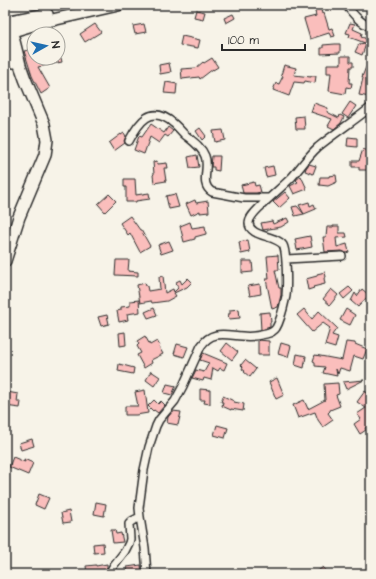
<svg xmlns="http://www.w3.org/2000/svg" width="376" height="579" viewBox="0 0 376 579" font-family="'Architects Daughter',sans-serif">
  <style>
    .building { fill: #fabebc; stroke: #2b2b2b }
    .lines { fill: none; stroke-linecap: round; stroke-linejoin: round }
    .street-casing { stroke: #2b2b2b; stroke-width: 10 }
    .primary-casing { stroke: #2b2b2b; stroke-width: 14 }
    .street { stroke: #f7f3e8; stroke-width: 7 }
    .primary { stroke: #f7f3e8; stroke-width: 11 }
  </style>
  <rect width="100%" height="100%" fill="#f7f3e8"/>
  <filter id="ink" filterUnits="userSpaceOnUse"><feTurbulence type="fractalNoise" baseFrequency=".025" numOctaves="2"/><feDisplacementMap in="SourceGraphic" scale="8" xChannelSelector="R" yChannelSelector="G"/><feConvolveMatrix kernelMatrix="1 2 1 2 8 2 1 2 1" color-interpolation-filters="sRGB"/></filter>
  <g filter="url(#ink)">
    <!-- building -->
    <path class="building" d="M320,5L322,14L324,13L329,29L332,28L335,36L331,37L329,33L310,39L304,19L316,16L314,7Z
      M196,10L205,12L203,19L194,17Z
      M233,14L235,18L226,23L224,18Z
      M350,23L355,24L353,29L362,33L361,37L368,39L362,55L355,52L359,44L365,43L349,37L350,34L346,33Z
      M95,24L101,32L85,42L80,34Z
      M144,24L146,32L135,34L133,26Z
      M182,36L200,40L198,48L180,45Z
      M335,44H340V53L321,54V48H323V45Z
      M34,49V58H61L62,62L38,67L50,88L41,94L32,76L24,51Z
      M341,56H350V62H353V67H350L349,83H352L351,88L346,87L345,94L329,91L331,73H327V64H341Z
      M212,58L218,67L213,70V69L200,79L199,77L182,79L181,69L196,68L203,62L204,63Z
      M169,63L171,72L160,74L159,65Z
      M284,65L296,68L294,75L311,77V76H316L315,83L305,81L304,83L294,82L289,96L273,90L276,83L279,84L283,76L281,75Z
      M366,67L371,69V93L370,97L359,95L363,78L362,77Z
      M166,82L177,84L176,94L164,93Z
      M350,102L356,106L348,118L342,114Z
      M314,103L328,108L327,112L339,118L340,115L344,117L341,123L334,129L328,126L332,119L311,112Z
      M304,116L305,129H296L295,117Z
      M151,124L164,133L168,127L173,131L168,137L165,135L159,143L150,137L144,154L134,150L139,136L142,137Z
      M200,128L206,136L202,140L196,131Z
      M223,130L225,140L215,142L213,131Z
      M124,133L126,136L124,141L125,143L114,151L109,143L121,134V135Z
      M348,137L357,138V147L347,146Z
      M363,149L371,152V170H359V167H352V161H359Z
      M197,155L199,167L190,168L188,157Z
      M212,156H220L219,171L214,170V167H211Z
      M157,161L158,164L167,163L168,168H164L166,181L154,183L153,175L154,174L153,162Z
      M309,164L316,166L313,174L305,171L306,168Z
      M273,166L275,175L266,177L264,168Z
      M336,175L337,182L328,186L319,185L320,177H329V176Z
      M301,176L307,189L294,194L290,186L298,182L296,180Z
      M124,179H135L136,195L149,193L150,199L136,201V202H126V187H124Z
      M254,182L255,186L259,185L261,192L256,193H243L241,185Z
      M285,192L290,198L279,208L273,202Z
      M109,194L116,201L105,212L98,204Z
      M175,194L179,207L169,209L166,196Z
      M195,200L196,203L208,201L209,212L200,213V211L191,215L186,204Z
      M309,202L310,206L314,204L316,209L304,214L299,205Z
      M297,206L304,214L295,216L292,207Z
      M130,216L140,230H141L150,246L140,252L130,233L128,235L120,223Z
      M287,218L289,222L281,227L263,230L261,223L272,221L273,224Z
      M190,222L192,228L205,226L206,234L195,237V239L184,242L180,226Z
      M333,226H339V233H346L347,237L336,238L337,247L347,244L349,252L346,253L342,251L325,252L323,237H326L327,227H333Z
      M310,236L312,247L297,250L295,239Z
      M248,240L250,252L241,254L239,242Z
      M169,241L173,250L161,254L158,245Z
      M278,255L279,270H275L279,288H281V295L278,307L272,309L266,279H269L267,256Z
      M116,260H129L128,271L138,272V276L115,275Z
      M242,261H252L253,272L242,273Z
      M325,272L326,277L324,278L325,284L313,287L314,288L308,290L306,279L317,276V274Z
      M163,276L165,293L173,289L174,292L178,288L176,282L180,280L182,284L188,278L192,282L187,287L174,293L176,296L167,301L152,303L151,301L140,303L137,285L145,283L146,286H147L148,291L160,289L159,277Z
      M260,284L261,294L250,296L248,286Z
      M349,287L353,291L344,299L340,294Z
      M331,289L338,295L330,305L323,299Z
      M362,289L369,295L358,307L351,301L355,293L357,296Z
      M139,300L140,312L127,314L128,320L119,322L117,311L121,310V307L130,306V301Z
      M154,308L157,315L148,318L145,312Z
      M239,309L240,318L229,319L228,314H230V310Z
      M304,309L312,319L319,311L337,328L332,335L338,337L335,348L325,345L330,328L323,323L312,332L297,315Z
      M346,309L355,315L350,325L340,320Z
      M270,312L271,322H270V327L261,330L260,313Z
      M107,315L109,324L101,326L98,317Z
      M125,332L126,345L120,346L119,333Z
      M145,336L150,345L157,341L160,346L159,347L163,354L151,360L152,363L144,368L137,355L141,353L137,346L139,344L137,341Z
      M259,340L269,341V355H258V341Z
      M346,342L355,343V344L367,349L363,359L354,356L350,371L340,368L338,374L336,369L337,376L323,373L325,367L315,366V362L313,361L315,355L342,360Z
      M227,343L238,352L232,360L221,351Z
      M281,343L291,346L288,357L278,354Z
      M177,344L188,347L184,357L174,354Z
      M203,353L227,363L224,370L220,368L218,371L213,368L211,380L204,378L203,381L192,378L196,370L204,372L209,363L200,360Z
      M297,354L306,356L304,368L295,365Z
      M245,360L256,369L250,377L244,372L245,371L242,369L243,367L241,365Z
      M119,364L134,368L133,374L118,371Z
      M151,371L160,377L154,386L146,380Z
      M277,378L284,395L276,399L269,382Z
      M364,380L346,389L343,382Z
      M338,383L339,394L336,395L340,406L330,410V411L328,413L333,420L323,427L318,420L315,412L298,418L293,405L304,400L308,409L325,400L324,384Z
      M167,384L176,386L172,395L164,393Z
      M200,389L210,390V404L204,403L205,400H200Z
      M145,390L148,413L136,415H125V406H138L135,392Z
      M365,391L371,396V415L369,418L371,421V424L365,428L366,430L360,434L354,424L361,419L357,414L366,408L357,402Z
      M7,392L18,394L17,402H21L20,408L5,406Z
      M223,396L234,401V402L244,404L243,411L231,409V410L222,406L223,402H221Z
      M154,400L158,404L161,401L165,405L158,413L154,410L153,411L148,406Z
      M173,411L181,412L178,425L167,423L168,417Z
      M217,425L228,428L225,438L214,435Z
      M32,439L34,446L21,450L19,443Z
      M13,457L25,462L24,459L33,463L28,475L9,467Z
      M39,494L49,498L44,509L35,505Z
      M96,502L106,504L104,516L94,514Z
      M69,511L71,522L63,523L61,513Z
      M111,530H115L116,534L121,533L123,542L113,543Z
      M103,543L104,552L94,553L93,544Z
      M107,564V567L104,574H87L86,566L96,565V566Z
      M141,565L142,574H128L127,567Z
      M323,567L329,574H314Z"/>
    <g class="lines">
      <!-- street casing -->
      <g class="street-casing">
        <path id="street" d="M346,5C353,14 360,23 371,27
          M129,141C139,122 151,104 173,123C177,126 180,130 184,134C191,140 201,146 205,156C210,168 199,184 212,192L244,198H269
          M286,259L342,256
          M109,574L114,565L125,551L129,543L130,539L129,524L132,521L140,517
          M147,574L145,548L140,517L139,508L144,470L149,447L156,426L159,420L175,401L183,386L201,346C212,330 225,335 242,336C250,337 258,336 266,334C270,333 274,331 276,328C281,320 284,305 286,296C287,287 287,252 283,245C276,235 249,237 249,223C249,217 257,210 261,206C271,196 282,187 292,177C301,167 308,156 318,147C335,133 354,121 371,107"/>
      </g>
      <!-- primary casing -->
      <g class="primary-casing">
        <path id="primary" d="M5,22L47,14
          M6,33L39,23L118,5
          M5,44L14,62
          M5,261L19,217L45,155L47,140L44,124L25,79L20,65L11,29L8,21"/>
      </g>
      <!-- street -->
      <use href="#street" class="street"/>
      <!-- primary -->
      <use href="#primary" class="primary"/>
    </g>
  </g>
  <!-- margin -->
  <rect width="376" height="579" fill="none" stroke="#f7f3e8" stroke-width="20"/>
  <rect x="10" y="10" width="356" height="559" fill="none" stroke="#2b2b2b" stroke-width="1.5" filter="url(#ink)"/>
  <!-- north arrow -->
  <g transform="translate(46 46) rotate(82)"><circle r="19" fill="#f7f3e8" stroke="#a5a39c"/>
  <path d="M0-3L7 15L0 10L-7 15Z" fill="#1f6fb2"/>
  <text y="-6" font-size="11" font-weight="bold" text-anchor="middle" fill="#2b2b2b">N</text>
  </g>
  <!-- scale -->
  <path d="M222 44v6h83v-6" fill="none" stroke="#2b2b2b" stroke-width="2"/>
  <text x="228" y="44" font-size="12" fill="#2b2b2b" stroke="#f7f3e8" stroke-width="3" paint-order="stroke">100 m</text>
</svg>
